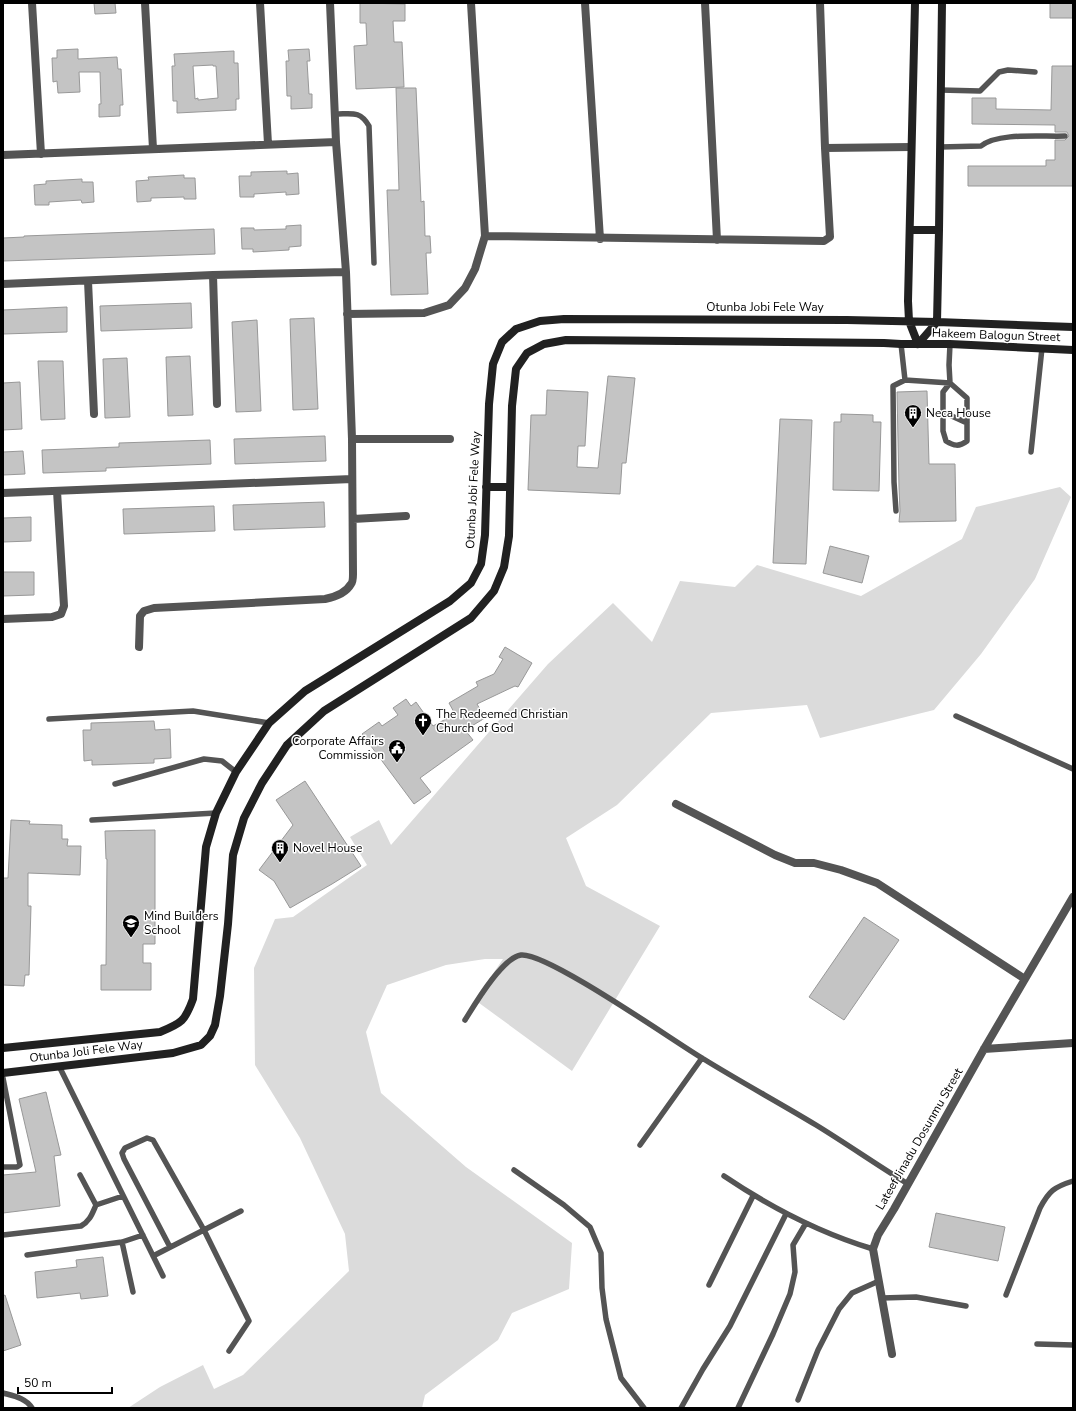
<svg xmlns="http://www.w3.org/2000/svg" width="1076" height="1411" viewBox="0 0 1076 1411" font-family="'Nunito Sans',sans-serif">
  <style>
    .green { fill: #dbdbdb }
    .building { fill: #c4c4c4; stroke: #989898; fill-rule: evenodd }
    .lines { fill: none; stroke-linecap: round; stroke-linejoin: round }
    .lane { stroke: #545454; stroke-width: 5.5 }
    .street { stroke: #545454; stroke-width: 8 }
    .secondary { stroke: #212121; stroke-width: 8 }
    .labels { text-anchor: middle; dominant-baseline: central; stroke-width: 3; stroke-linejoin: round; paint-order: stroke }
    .street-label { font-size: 12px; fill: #000; stroke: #fff }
    .poi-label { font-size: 12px; fill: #000; stroke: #fff; text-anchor: start }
  </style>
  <rect width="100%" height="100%" fill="#fff"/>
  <!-- green -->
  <path class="green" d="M1060,487L1071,497L1035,579L981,654L934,710L820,738L807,705L711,713L617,805L566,838L586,886L660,926L572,1071L475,1000L503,959H485L446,965L387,985L366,1032L381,1093L466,1167L572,1243L569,1289L512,1313L498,1340L425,1395L422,1408H128L160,1387L203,1365L214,1389L243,1375L349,1271L345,1234L300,1138L255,1065L254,968L275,919L293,917L367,865L350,837L379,820L391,845L548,664L613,603L652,642L680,581L735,587L757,565L861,596L962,539L976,507Z"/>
  <!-- building -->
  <path class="building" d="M94,3H115L116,13L95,14Z
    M360,3L405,4V21H393L394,42H402L404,87L356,89L354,46L367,45L366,23H360Z
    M1050,3H1073V18H1050Z
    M78,49V59L117,57L118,69H121L123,105H120V116L99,117V104H101L100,72H79L80,92L58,93L57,81L53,82L52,58H57V50Z
    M309,49L310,61H307L309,94H312V108L291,109V96H287L286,61H289L288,50Z
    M234,51V63H238L239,99H236V110L177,113V101H173L172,66H175L174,54ZM213,65V66H216L218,98L198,100V98L195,99L193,66Z
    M1052,66H1073V186H968V166H1046V160H1055V140H1065L1069,136L1067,132H1055V125L972,124V98H996V109L1051,110Z
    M396,88H416L421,202L424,201L425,236H430L431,253H426L428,294L391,295L387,190H399Z
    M287,171V174L298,173L299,194L286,195V192L254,194V197H240L239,176H251V172Z
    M184,175V178H195L196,199H184V197L151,198V201L137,202L136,181L149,180L148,177Z
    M82,179V182H93L94,202L82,203L81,200L49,202V205H35L34,185L46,184V181Z
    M301,225V246L289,247V250L253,252V249H242L241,228H254V230L286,229V226Z
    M214,229L215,254L3,261V238L24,237V236Z
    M191,303L192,328L101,331L100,306Z
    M67,307V332L3,334V310Z
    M314,318L318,409L293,410L290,319Z
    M257,320L261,411L236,412L232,322Z
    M190,356L193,415L168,416L166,357Z
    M127,358L130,417L105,418L103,359Z
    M38,361H63L65,419L41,420Z
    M608,376L635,378L626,463H622L620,494L528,490L531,415H546L547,390L588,392L585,446H578L577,467L598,468Z
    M20,382L22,429L3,430V383Z
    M927,391L929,464H955L956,521L899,522L900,511L899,487L897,392Z
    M841,414L873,415V422H881L879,491L833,490L834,422H841Z
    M780,419L812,420L806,564L773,563Z
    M325,436L326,461L235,464L234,439Z
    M210,440L211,464L106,468V471L43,473L42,450L119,447V443Z
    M23,451L25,474L3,475V452Z
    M324,502L325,527L234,530L233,505Z
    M214,506L215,531L124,534L123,509Z
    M31,517V541L3,542V518Z
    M830,546L869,556L862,583L823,573Z
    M3,572H34V595L3,596Z
    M505,647L532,663L518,687L515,686L477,704L485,718L465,730L473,740L420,778L431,792L414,804L362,734L379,722L382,726L398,715L393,708L406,699L411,706L416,702L433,726L455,714L449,703L478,686L476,682L494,674L503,659L499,657Z
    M154,721L155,730L170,729L171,758L154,759V763L92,765V760L84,761L83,730H91V723Z
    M305,781L361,866L332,884L290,908L274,881L259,870L293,825L276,800Z
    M11,820L30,821L29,824L62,825V839H68L67,846H81L80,875L28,873V906H31L29,975H25L24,986L3,985V878H8Z
    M155,830V944H143V963H151V990H101V965H106L107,859H106L105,831Z
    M864,917L899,940L844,1020L809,997Z
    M46,1092L61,1155L54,1156L60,1206L3,1213V1175L36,1172L19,1099Z
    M936,1213L1005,1227L998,1261L929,1247Z
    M103,1257L108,1296L81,1299L80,1293L37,1298L35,1272L77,1267L76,1260Z
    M5,1295L21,1345L3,1351V1296Z"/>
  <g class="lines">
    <!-- lane -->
    <path class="lane" d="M940,90L980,91L999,72L1008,70L1035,72
      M335,114C351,114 360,110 369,126L374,263
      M940,147L981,146C998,132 1043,137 1065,136
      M905,380L950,383L943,392V431L946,441C954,446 959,447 967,441V398L950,383L949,365L950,344
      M943,412L967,423
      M1031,452L1042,348
      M896,511L894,482L893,386L905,380L901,344
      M956,716L1073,769
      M49,719L193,711L269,723
      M115,784L204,759L222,761L236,772
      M92,820L216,813
      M465,1020C475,1004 502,958 521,955C547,952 672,1040 702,1058C739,1081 778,1102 816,1125C847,1144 877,1165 908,1184
      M59,1066L163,1276
      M3,1078L20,1165L17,1167H3
      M640,1145L702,1058
      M514,1170L564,1205L590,1227L601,1253L602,1288L606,1319L621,1378L644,1408
      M80,1175L96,1205
      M724,1176C770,1207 820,1233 873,1249
      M3,1235L81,1226C90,1221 92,1214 96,1205L123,1196
      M122,1242L133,1292
      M170,1247L124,1159L122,1153L125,1148L147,1138L153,1140L204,1230L249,1321L229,1351
      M27,1255L122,1242L143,1235
      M153,1256L241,1211
      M709,1285L753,1196
      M1006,1295L1040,1208C1049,1191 1054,1187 1073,1181
      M882,1298L916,1297L966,1306
      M1037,1344L1073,1345
      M3,1393C14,1396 26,1398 32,1408
      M798,1400L818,1350L839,1309L852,1293L879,1281
      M681,1408L703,1369L730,1326L786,1214
      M738,1408L773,1334L790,1294L795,1272L793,1245L806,1223"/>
    <!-- street -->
    <path class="street" d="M32,3L41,154
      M145,3L153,149
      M260,3L268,144
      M585,3L600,239
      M705,3L717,240
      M825,148L911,147
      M3,155L336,142
      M485,236L824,241L830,237L825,148L820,3
      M213,275L217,404
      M88,281L94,414
      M3,284L213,275L346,272
      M347,314L424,313L449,305L465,288L475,269L485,236L471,3
      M352,439H450
      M3,493L352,479
      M353,519L406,516
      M3,619L52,617L61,614L64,606L57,491
      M139,647L140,616L144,611L154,608L325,599C335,597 346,593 351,584C353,582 353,577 353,574L352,439L346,272L336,142L330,3
      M676,804L775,855L795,863H814L841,870L877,883L1025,979
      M984,1049L1073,1043
      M892,1354L873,1249L878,1235L894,1209L984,1049L1073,897"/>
    <!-- secondary -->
    <path class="secondary" d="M915,3L908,301L909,321L918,344
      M910,230H939
      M918,344L937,322L939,230L942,3
      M486,487H509
      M3,1048L160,1032C182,1023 185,1021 193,999L206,847L216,813L236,772L269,723L305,691L450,601L471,583L481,564L485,535L489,404L493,364L502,342L516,329L540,321L564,319L847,320L937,322L1073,327
      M3,1073L173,1053L201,1045L210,1036L215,1025L220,996L228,924L233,855L244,818L262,783L287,745L324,711L471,618L494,591L504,567L509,536L512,406L516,369L527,353L544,344L566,340L884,343L901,344H950L1073,350"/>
  </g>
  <!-- icons -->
  <defs>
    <g id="building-pin" transform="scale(0.9)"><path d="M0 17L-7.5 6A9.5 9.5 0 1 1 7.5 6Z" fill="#000" stroke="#fff"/><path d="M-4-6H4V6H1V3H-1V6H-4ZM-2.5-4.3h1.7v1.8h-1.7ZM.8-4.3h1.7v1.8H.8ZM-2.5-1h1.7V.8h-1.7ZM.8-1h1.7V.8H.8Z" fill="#fff"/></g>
    <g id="church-pin" transform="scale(0.9)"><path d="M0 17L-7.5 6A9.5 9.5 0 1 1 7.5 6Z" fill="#000" stroke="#fff"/><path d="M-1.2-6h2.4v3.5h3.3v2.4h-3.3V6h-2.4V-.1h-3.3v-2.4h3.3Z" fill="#fff"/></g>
    <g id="civic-pin" transform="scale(0.9)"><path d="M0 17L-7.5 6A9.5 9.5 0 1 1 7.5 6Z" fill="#000" stroke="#fff"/><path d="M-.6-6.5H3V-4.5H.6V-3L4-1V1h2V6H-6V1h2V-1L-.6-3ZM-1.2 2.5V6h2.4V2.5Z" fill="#fff"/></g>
    <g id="school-pin" transform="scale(0.9)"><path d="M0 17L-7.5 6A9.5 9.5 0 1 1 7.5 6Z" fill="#000" stroke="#fff"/><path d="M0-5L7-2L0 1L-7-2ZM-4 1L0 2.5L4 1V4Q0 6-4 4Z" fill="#fff"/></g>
  </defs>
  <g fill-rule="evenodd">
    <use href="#building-pin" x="913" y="413"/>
    <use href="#church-pin" x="423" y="721"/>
    <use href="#civic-pin" x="397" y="748"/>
    <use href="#building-pin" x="280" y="848"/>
    <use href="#school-pin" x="131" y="923"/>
  </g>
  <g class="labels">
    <!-- street labels -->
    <g class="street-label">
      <text x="765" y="307">Otunba Jobi Fele Way</text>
      <text transform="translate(996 335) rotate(2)">Hakeem Balogun Street</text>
      <text transform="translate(473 490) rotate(-87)">Otunba Jobi Fele Way</text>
      <text transform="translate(86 1051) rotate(-7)">Otunba Joli Fele Way</text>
      <text transform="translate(919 1139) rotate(-60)">Lateef Jinadu Dosunmu Street</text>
    </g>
    <!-- poi labels -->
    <g class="poi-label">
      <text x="926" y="413">Neca House</text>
      <text x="436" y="714">The Redeemed Christian<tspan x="436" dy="14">Church of God</tspan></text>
      <text x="384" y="741" text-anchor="end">Corporate Affairs<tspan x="384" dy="14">Commission</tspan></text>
      <text x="293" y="848">Novel House</text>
      <text x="144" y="916">Mind Builders<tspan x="144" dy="14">School</tspan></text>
    </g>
  </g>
  <!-- border -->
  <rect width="1076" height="1411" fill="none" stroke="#000000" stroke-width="8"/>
  <!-- scale -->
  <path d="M18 1387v6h94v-6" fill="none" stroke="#000000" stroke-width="2"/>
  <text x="24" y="1387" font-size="12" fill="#000000" stroke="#ffffff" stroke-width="3" paint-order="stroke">50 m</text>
</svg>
